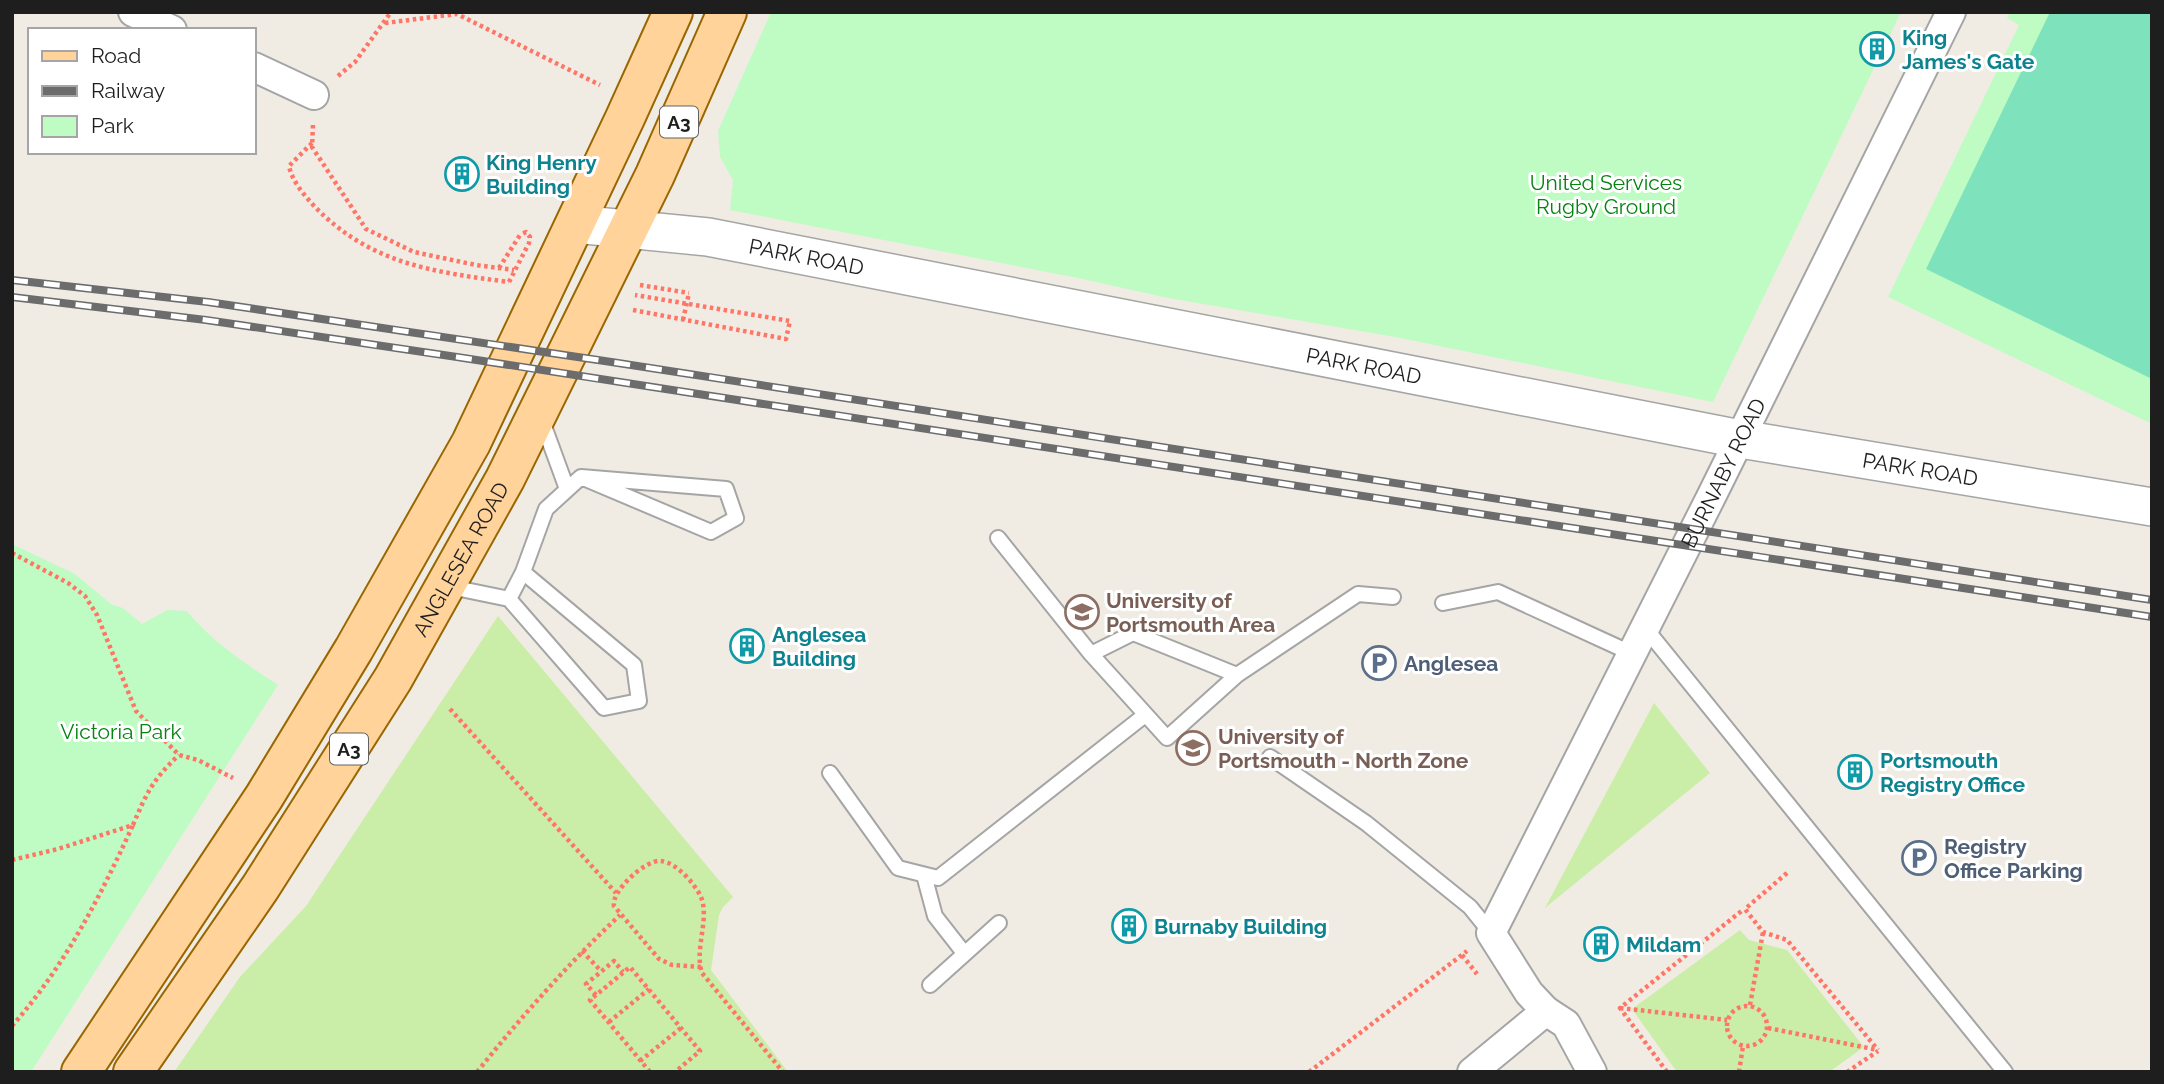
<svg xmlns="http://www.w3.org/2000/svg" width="2164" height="1084" viewBox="0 0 2164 1084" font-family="Raleway,sans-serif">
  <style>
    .grass { fill: #caeda7 }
    .park { fill: #bffcc3 }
    .pitch { fill: #7ee3bc }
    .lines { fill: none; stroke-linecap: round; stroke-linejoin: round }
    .service-casing { stroke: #a5a5a5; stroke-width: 18 }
    .minor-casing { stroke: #a5a5a5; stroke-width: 32 }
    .tertiary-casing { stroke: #a5a5a5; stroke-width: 40 }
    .primary-casing { stroke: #960; stroke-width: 42 }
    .path { stroke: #ff7566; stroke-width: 4.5; stroke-dasharray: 3.5 3.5; stroke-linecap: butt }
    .service { stroke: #fff; stroke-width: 14 }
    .minor { stroke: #fff; stroke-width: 28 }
    .tertiary { stroke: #fff; stroke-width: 37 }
    .primary { stroke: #ffd39a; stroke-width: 38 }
    .rail-casing { stroke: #6c6c6c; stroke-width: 8 }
    .rail { stroke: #fff; stroke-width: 5; stroke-dasharray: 16; stroke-linecap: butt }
    .path-bridge { stroke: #ff7566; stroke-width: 4.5; stroke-dasharray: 3.5 3.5; stroke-linecap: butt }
    .labels { text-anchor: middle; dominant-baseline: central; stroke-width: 6; stroke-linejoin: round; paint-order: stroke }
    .shield { fill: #fff; stroke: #626262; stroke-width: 2 }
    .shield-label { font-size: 19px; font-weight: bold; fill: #1e1e1e }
    .culture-label { font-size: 21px; font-weight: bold; fill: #0d838f; stroke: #fff; text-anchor: start }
    .park-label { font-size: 21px; fill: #058410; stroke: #fff }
    .street-label { font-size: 21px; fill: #1e1e1e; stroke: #fff }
    .education-label { font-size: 21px; font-weight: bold; fill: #785e54; stroke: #fff; text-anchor: start }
    .service-label { font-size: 21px; font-weight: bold; fill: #4e5e75; stroke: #fff; text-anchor: start }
  </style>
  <rect width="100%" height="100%" fill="#f0ece4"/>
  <!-- grass -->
  <path class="grass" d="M498,616L733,897L723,907L719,915L711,970L788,1072H174L240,977L306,906Z
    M1654,703L1710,773L1545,908Z
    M1740,930L1749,940L1787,950L1864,1047L1829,1072H1677L1632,1009Z"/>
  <!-- park -->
  <path class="park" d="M771,12H1901L1713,402L1395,337L1168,298L1078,278L730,210L733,180L720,157L718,131Z
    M2010,12H2152V424L1888,297L2019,25L2007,18Z
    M12,544L75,574L111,604L123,608L142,624L167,610L187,611C212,642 245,663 278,685L31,1072H12Z"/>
  <!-- pitch -->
  <path class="pitch" d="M2050,12H2152V379L1926,269Z"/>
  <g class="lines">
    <!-- service casing -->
    <g class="service-casing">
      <path id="service" d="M541,418L567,489
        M998,538L1091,654L1167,738L1237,675L1133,633L1091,654
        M446,586L509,599L604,708L639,701L634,665L523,572
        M509,599L523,572L546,509L581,477L726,489L736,518L711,532L581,477
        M1443,603L1498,592L1633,654
        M1646,629L2005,1072
        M1237,675L1358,594L1393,597
        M1270,757L1366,823L1470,907L1491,933
        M830,773L898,868L938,878L1145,715
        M924,875L935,916L964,953
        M930,985L999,923"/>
    </g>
    <!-- minor casing -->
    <g class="minor-casing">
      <g id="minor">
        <path d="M133,12L172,30"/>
        <path d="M254,67L314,95"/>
        <path d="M1546,1011L1566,1024L1592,1072"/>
        <path id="s1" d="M1472,1072L1546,1011L1529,993L1491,933L1712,495L1951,12"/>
      </g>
    </g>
    <!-- tertiary casing -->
    <g class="tertiary-casing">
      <g id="tertiary">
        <path id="s2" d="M575,224L708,237L1740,439L2152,507"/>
      </g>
    </g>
    <!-- primary casing -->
    <g class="primary-casing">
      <g id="primary">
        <path d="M81,1072L264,797L354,649L471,443L625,118L673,12"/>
        <path id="s3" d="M133,1072L260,888L393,679L505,479L655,175L727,12"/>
      </g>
    </g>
    <!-- path -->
    <path class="path" d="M385,23L457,14L600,85
      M338,76L355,62L391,12
      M313,125L312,147L366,229L414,252L476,265L514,270
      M312,143L289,166C292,181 304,195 315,207C371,264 433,272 509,282
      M499,268L520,235
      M640,285L689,293
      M633,310L786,339L790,321L635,295
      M12,553L68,583L85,596L97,615L136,711L179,755L198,760L233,778
      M450,709L616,893
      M12,860L58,849L133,825C146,794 153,779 179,755
      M1787,873L1745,909L1763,932L1787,940L1878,1050
      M582,951L601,971
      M1462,955L1477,974
      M701,967L672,965L659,959L614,906C611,891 646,859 661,861C676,862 695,884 701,897C710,919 694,949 702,973L783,1072
      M596,995L586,984L614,961L623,972
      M1750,1005L1763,932
      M1727 1026a20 20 0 1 1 40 0a20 20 0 1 1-40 0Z
      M1620,1008L1727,1020
      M609,1022L649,989
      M12,1026C65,966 100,897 133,825
      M1768,1028L1878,1050
      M640,1061L681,1028
      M477,1072C522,1016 568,964 620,915
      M650,1072L590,1000L630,967L700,1051L675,1072
      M1309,1072L1467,951
      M1667,1072L1620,1008L1744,909
      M1739,1072L1743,1046
      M1847,1072L1878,1051"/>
    <!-- service -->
    <use href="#service" class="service"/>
    <!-- minor -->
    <use href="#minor" class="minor"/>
    <!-- tertiary -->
    <use href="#tertiary" class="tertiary"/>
    <!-- primary -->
    <use href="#primary" class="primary"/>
    <!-- rail casing -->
    <g class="rail-casing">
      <path id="rail" d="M12,280L208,302L618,363L2152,600
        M12,297L206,320L457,357L2152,617"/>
    </g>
    <!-- rail -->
    <use href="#rail" class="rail"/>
    <!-- path-bridge -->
    <path class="path-bridge" d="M509,282L529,243L530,237L526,232L520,235
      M683,320L689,293"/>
  </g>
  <!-- icons -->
  <defs>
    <g id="building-ring" transform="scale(1.75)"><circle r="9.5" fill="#fff" stroke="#0f9aa8" stroke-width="1.5"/><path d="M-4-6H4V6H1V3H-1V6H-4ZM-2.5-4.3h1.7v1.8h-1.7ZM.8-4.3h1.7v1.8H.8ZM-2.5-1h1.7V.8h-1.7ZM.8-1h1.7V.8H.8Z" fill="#0f9aa8"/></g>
    <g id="university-ring" transform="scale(1.75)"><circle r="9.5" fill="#fff" stroke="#8d6e63" stroke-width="1.5"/><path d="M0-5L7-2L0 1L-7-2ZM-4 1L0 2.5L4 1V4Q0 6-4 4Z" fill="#8d6e63"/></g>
    <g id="parking-ring" transform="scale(1.75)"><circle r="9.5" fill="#fff" stroke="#5c6f8a" stroke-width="1.5"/><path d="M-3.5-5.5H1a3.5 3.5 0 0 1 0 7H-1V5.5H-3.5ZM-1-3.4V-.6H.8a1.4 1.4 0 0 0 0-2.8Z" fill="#5c6f8a"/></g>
  </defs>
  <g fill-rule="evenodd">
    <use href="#building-ring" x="1877" y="49"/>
    <use href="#building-ring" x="462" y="174"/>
    <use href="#university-ring" x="1082" y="612"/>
    <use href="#building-ring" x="747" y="646"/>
    <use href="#parking-ring" x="1379" y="663"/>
    <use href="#university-ring" x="1193" y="748"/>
    <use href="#building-ring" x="1855" y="772"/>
    <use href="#parking-ring" x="1919" y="858"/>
    <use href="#building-ring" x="1129" y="926"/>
    <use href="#building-ring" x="1601" y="944"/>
  </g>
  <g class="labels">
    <!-- shield labels -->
    <g class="shield">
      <rect x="660" y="106.5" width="38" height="31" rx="5"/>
      <rect x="330" y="733.5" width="38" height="31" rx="5"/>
    </g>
    <g class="shield-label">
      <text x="679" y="122">A3</text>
      <text x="349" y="749">A3</text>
    </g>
    <!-- culture labels -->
    <g class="culture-label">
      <text x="1902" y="37">King<tspan x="1902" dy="24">James's Gate</tspan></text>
      <text x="486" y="162">King Henry<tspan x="486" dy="24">Building</tspan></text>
      <text x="772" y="634">Anglesea<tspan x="772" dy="24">Building</tspan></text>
      <text x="1880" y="760">Portsmouth<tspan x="1880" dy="24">Registry Office</tspan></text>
      <text x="1154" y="926">Burnaby Building</text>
      <text x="1626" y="944">Mildam</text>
    </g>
    <!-- park labels -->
    <g class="park-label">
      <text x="1606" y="182">United Services<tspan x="1606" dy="24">Rugby Ground</tspan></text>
      <text x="121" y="731">Victoria Park</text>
    </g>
    <!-- street labels -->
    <g class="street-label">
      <text stroke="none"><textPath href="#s2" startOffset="234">PARK ROAD</textPath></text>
      <text stroke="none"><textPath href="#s2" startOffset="802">PARK ROAD</textPath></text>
      <text stroke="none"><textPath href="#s2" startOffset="1368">PARK ROAD</textPath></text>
      <text stroke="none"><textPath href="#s1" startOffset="707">BURNABY ROAD</textPath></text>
      <text stroke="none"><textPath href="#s3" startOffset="609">ANGLESEA ROAD</textPath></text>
    </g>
    <!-- education labels -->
    <g class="education-label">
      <text x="1106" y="600">University of<tspan x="1106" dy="24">Portsmouth Area</tspan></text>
      <text x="1218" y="736">University of<tspan x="1218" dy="24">Portsmouth - North Zone</tspan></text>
    </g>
    <!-- service labels -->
    <g class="service-label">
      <text x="1404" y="663">Anglesea</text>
      <text x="1944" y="846">Registry<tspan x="1944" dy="24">Office Parking</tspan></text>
    </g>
  </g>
  <!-- border -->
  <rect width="2164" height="1084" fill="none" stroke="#1e1e1e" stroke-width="28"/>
  <!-- legend -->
  <rect x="28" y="28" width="228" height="126" fill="#ffffff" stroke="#a5a5a5" stroke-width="2"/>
  <rect x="42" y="51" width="35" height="10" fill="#ffd39a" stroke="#a5a5a5" stroke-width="2"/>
  <text x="91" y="63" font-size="21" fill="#1e1e1e">Road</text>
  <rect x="42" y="86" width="35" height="10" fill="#6c6c6c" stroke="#a5a5a5" stroke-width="2"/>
  <text x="91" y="98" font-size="21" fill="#1e1e1e">Railway</text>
  <rect x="42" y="116" width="35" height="21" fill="#bffcc3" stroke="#a5a5a5" stroke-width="2"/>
  <text x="91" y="133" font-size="21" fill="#1e1e1e">Park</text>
</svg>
